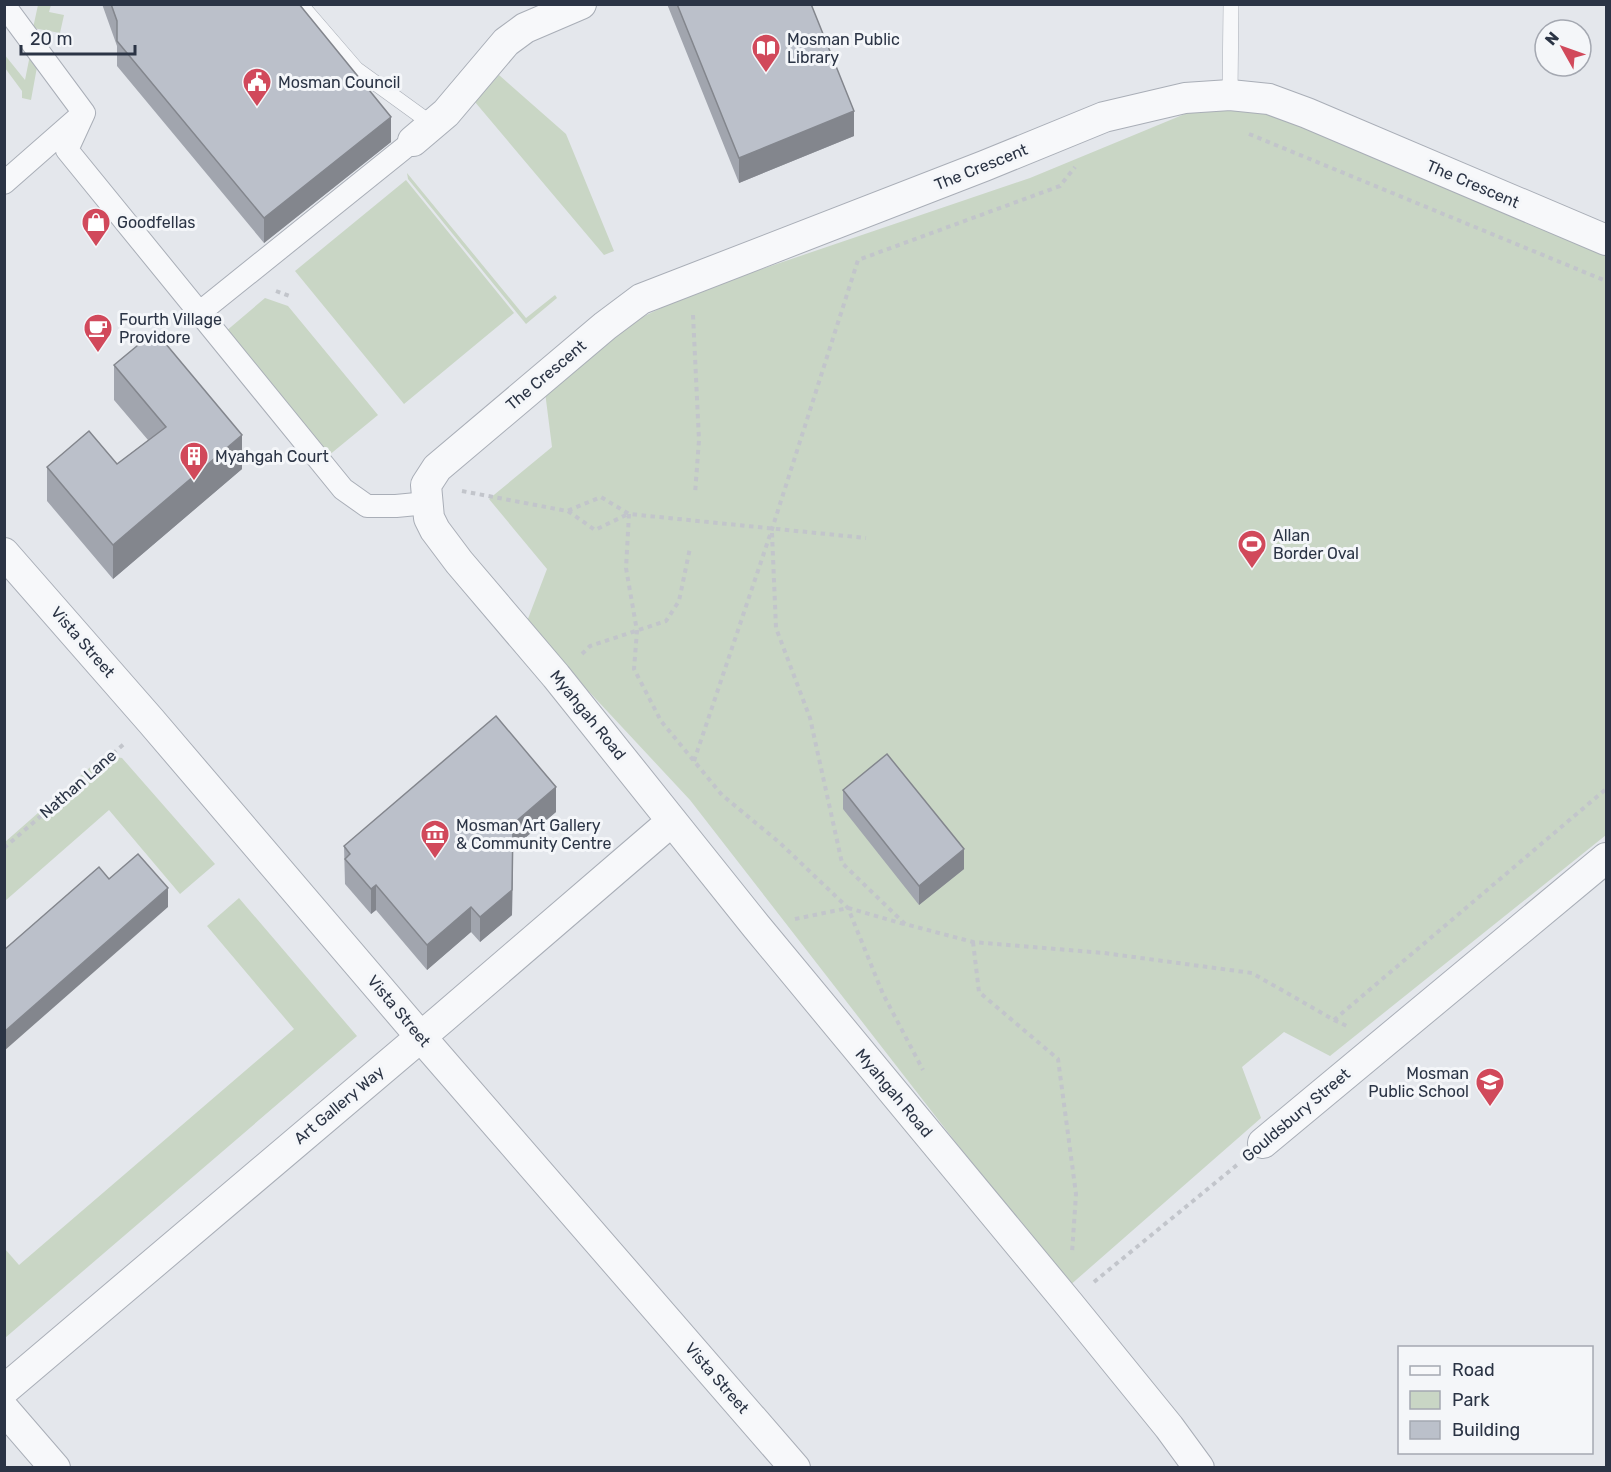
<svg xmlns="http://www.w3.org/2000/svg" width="1611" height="1472" viewBox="0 0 1611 1472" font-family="Rubik,sans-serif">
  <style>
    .green { fill: #c9d6c5 }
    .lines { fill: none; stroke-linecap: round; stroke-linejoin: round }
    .service-casing { stroke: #a9aeb7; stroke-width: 16 }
    .pedestrian-casing { stroke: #a9aeb7; stroke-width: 24 }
    .minor-casing { stroke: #a9aeb7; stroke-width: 32 }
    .path { stroke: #c2c5cb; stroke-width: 4; stroke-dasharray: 4.5 4.5; stroke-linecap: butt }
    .service { stroke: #f7f8fa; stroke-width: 15 }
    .pedestrian { stroke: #f7f8fa; stroke-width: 22 }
    .minor { stroke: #f7f8fa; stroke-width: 30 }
    .wall { fill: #a1a5ae }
    .shaded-wall { fill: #83868d }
    .building { fill: #bbc0ca; stroke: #83868d; stroke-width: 1.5 }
    .labels { text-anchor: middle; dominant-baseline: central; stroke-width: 6; stroke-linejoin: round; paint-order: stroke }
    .poi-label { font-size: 16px; fill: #2b3445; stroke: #f4f6f9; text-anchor: start }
    .street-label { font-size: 16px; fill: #2b3445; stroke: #f4f6f9 }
  </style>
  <rect width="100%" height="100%" fill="#e4e7ec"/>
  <!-- green -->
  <path class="green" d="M38,5H51L49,12L64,15L60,33L33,28Z
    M4,54L25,80L30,55L39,56L31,100L22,98V91L5,68Z
    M499,75L566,134L614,251L604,255L475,102Z
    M1255,85L1606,240V835L1330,1056L1284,1032L1242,1067L1261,1118L1068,1287L690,800L526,624L547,569L489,499L552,447L545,392L638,319L697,291L1030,178Z
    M407,173L526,318L555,295L557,298L526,324L408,179Z
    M406,180L514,313L404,404L295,271Z
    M265,298L288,306L378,415L328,456L225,332Z
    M104,755L122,758L215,864L180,894L109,810L5,901V842Z
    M239,898L357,1036L5,1338V1249L19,1265L294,1029L207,926Z"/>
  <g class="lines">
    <!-- service casing -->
    <g class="service-casing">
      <path id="service" d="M300,4L356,69L436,127
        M1230,95L1231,4"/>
    </g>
    <!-- pedestrian casing -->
    <g class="pedestrian-casing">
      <path id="pedestrian" d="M4,5L84,113L67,150L343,489L367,506H396L427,503
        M4,183L78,118
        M199,313L413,141"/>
    </g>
    <!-- minor casing -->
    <g class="minor-casing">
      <path id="minor" d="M413,141L446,113L506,42L525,28L581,4
        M4,553L151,721L420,1036L795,1468
        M1263,1143L1606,858
        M4,1390L443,1018L672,821
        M4,1409L55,1468
        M1199,1468L1169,1427L1069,1304L756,926L556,676L459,562L435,530L429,518L426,485L437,468L605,326L641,299L984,166L1104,117L1185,98L1230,95L1269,99L1307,113L1606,240"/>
    </g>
    <!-- path -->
    <path class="path" d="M1249,134L1606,281
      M276,291L292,297
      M693,315L699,440L695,494
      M462,491L567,511L601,497L629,514L866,538
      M568,511L595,530L628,514
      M629,514L626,568L637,631L634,669L661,721L722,795L780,843L848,908L883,994L923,1070
      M772,533L776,628L810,718L842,863L905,924L973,942L1104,953L1252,973L1334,1020L1606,789
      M582,654L590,646L666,621L679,601L690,548
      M694,761L772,529L858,260L1060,186L1075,167
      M4,848L124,744
      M795,919L848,908L904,924
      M973,942L979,992L1058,1059L1076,1194L1072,1253
      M1334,1020L1349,1027
      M1094,1282L1237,1165"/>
    <!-- service -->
    <use href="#service" class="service"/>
    <!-- pedestrian -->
    <use href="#pedestrian" class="pedestrian"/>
    <!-- minor -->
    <use href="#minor" class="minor"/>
  </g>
  <!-- wall -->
  <path class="wall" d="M102,4H299L391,142L264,243L117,66V46Z
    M667,4H811L854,136L739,183Z
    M114,365L242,469L113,579L47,501V467L117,464L148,440L114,400Z
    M843,790L964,869L919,905L843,809Z
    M556,812L513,848L512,915L480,942L471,932L427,970L376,910L371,914L345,884L344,846Z"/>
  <!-- shaded-wall -->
  <path class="shaded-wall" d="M854,111V136L739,183V158Z
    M391,117V142L264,243V218Z
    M242,435V469L113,579V545Z
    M556,787V812L513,848L512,915L480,942V917L513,824Z
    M964,849V869L919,905V886Z
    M376,885V910L371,914V889Z
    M168,888V907L4,1051V1032Z
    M471,907V932L427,970V945Z"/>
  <!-- building -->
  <path class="building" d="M111,4H299L391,117L264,218L117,41V21Z
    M677,4H811L854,111L739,158Z
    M155,331L242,435L113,545L47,467L89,431L117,464L166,427L114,365Z
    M496,716L556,787L513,824L512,890L480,917L471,907L427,945L376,885L371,889L345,859L350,854L344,846Z
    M887,754L964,849L919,886L843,790Z
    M138,854L168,888L4,1032V950L99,867L109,879Z"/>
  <!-- icons -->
  <defs>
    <g id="library-pin" transform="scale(1.5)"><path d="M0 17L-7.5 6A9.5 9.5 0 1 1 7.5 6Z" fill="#d1495b" stroke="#f4f6f9"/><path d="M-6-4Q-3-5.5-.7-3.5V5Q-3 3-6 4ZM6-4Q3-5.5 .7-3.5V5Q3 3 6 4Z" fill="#fff"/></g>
    <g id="civic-pin" transform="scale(1.5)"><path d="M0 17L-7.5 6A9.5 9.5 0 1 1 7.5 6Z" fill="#d1495b" stroke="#f4f6f9"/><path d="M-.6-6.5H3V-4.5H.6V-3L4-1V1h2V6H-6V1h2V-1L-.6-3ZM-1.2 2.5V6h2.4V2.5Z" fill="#fff"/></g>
    <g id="shop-pin" transform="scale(1.5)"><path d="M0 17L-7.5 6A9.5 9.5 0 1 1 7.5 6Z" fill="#d1495b" stroke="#f4f6f9"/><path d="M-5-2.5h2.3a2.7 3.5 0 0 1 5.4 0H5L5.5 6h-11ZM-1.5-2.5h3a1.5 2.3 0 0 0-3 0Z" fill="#fff"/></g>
    <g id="cafe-pin" transform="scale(1.5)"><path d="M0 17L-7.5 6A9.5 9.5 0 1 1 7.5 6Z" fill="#d1495b" stroke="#f4f6f9"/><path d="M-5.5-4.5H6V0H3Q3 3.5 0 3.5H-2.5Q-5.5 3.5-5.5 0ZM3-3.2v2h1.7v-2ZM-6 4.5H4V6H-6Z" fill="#fff"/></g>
    <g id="building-pin" transform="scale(1.5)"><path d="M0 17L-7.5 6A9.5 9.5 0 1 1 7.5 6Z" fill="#d1495b" stroke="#f4f6f9"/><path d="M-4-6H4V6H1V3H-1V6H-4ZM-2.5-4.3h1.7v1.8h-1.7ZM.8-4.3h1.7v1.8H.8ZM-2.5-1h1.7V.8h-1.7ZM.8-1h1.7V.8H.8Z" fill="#fff"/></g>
    <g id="stadium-pin" transform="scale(1.5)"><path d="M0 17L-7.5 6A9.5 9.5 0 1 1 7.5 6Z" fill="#d1495b" stroke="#f4f6f9"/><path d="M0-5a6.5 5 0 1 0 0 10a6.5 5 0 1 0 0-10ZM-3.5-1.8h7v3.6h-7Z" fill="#fff"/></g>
    <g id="museum-pin" transform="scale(1.5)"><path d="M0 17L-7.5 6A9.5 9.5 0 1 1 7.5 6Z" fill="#d1495b" stroke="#f4f6f9"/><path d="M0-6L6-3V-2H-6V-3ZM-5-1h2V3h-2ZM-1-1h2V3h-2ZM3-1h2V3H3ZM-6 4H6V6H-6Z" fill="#fff"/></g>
    <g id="school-pin" transform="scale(1.5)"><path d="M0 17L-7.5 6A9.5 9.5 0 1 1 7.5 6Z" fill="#d1495b" stroke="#f4f6f9"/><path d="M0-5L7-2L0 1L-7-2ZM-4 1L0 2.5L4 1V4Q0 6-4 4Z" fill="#fff"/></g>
  </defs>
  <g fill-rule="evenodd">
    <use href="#library-pin" x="766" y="48"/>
    <use href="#civic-pin" x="257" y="82"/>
    <use href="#shop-pin" x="96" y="222"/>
    <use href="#cafe-pin" x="98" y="328"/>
    <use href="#building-pin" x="194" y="456"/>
    <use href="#stadium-pin" x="1252" y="544"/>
    <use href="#museum-pin" x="435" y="834"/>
    <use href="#school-pin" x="1490" y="1082"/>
  </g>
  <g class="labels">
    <!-- poi labels -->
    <g class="poi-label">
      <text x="787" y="39">Mosman Public<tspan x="787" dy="18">Library</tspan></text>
      <text x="278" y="82">Mosman Council</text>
      <text x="117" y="222">Goodfellas</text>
      <text x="119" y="319">Fourth Village<tspan x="119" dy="18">Providore</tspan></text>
      <text x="215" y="456">Myahgah Court</text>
      <text x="1273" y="535">Allan<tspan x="1273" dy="18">Border Oval</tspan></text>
      <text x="456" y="825">Mosman Art Gallery<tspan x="456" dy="18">&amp; Community Centre</tspan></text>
      <text x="1469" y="1073" text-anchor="end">Mosman<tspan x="1469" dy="18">Public School</tspan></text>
    </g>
    <!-- street labels -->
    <g class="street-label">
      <text transform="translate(981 167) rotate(-22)">The Crescent</text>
      <text transform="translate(1473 184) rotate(23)">The Crescent</text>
      <text transform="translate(546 375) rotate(-40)">The Crescent</text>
      <text transform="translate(83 642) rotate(49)">Vista Street</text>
      <text transform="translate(588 715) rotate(51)">Myahgah Road</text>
      <text transform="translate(78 784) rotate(-41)">Nathan Lane</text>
      <text transform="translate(399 1011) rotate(50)">Vista Street</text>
      <text transform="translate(894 1093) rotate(50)">Myahgah Road</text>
      <text transform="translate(339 1105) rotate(-40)">Art Gallery Way</text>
      <text transform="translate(1296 1115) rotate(-40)">Gouldsbury Street</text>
      <text transform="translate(717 1378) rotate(49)">Vista Street</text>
    </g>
  </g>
  <!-- border -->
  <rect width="1611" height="1472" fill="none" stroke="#2b3445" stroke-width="12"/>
  <!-- legend -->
  <rect x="1398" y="1346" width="195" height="108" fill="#f4f6f9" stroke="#a4a8b1" stroke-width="1.5"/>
  <rect x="1410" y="1366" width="30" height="9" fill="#f7f8fa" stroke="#a4a8b1" stroke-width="1.5"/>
  <text x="1452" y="1376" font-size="18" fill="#2b3445">Road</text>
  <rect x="1410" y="1391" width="30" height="18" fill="#c9d6c5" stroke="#a4a8b1" stroke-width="1.5"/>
  <text x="1452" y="1406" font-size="18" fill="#2b3445">Park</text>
  <rect x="1410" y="1421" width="30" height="18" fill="#bbc0ca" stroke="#a4a8b1" stroke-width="1.5"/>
  <text x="1452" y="1436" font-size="18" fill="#2b3445">Building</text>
  <!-- north arrow -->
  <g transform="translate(1563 48) rotate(310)"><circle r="28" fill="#f4f6f9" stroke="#a4a8b1" stroke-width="1.5"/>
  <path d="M0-4.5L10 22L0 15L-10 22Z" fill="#d1495b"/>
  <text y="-9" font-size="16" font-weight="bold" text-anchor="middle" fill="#2b3445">N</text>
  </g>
  <!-- scale -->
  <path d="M21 45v9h114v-9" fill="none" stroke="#2b3445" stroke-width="3"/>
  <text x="30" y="45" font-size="18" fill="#2b3445" stroke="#f4f6f9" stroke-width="4.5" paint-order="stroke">20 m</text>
</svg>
